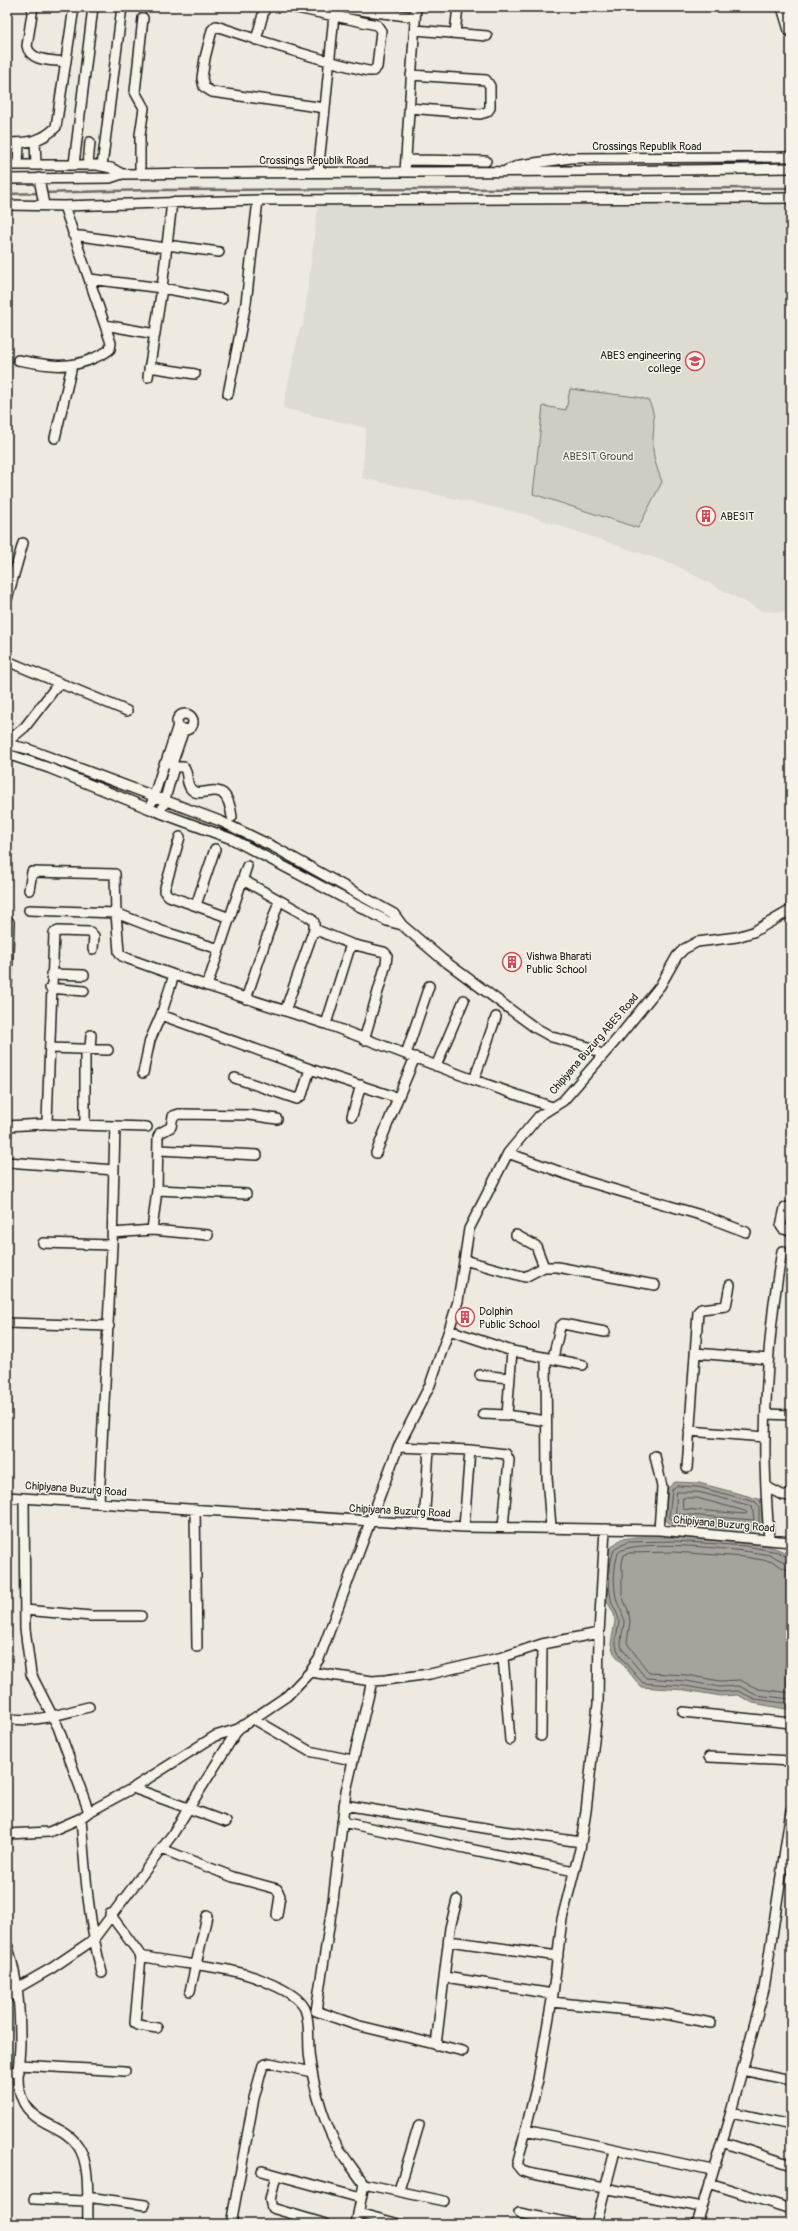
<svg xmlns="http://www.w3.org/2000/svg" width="798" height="2231" viewBox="0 0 798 2231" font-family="Pangolin,sans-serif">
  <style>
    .built { fill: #dedbd1 }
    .green { fill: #cfccc3; stroke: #767470 }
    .water { fill: #a6a39d; stroke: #6f6d69 }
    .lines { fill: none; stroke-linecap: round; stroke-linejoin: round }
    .shore { stroke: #535250; stroke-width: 1 }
    .stream { stroke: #6f6d69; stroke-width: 2.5 }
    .minor-casing { stroke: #1c1c1c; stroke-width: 12 }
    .highway-casing { stroke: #1c1c1c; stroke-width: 16 }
    .minor { stroke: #f7f3e8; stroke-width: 9 }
    .highway { stroke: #f7f3e8; stroke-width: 13 }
    .labels { text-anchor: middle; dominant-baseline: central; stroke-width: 3; stroke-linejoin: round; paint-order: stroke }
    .street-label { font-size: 11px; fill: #1c1c1c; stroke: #f7f3e8 }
    .poi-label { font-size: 11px; fill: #1c1c1c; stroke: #f7f3e8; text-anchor: start }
    .park-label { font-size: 11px; fill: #52514e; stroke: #f7f3e8 }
  </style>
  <rect width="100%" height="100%" fill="#eeeae0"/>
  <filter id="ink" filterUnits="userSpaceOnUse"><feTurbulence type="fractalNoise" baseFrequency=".025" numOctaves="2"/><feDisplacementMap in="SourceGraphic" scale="8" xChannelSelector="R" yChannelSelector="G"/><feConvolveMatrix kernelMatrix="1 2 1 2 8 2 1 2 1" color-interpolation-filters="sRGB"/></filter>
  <g filter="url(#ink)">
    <!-- built -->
    <path class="built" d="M791,204V613L762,611L673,564L524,514L362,478L366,428L283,408L300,328L303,327L318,205Z"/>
    <!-- green -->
    <path class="green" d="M570,389L637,397L648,400C658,416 652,431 653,449C654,461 658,471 662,482L638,528L533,494L543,406L566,410Z"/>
    <!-- water -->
    <path class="water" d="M675,1482L699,1483L759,1499L763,1506L762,1529L753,1531L669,1523L665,1519L668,1488Z
      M636,1537C674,1537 760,1535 790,1555L791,1708L786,1709L753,1703L738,1695L721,1696L685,1690L641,1687L614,1653L611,1644L615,1621L614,1614L607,1601V1561L610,1548L621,1539Z"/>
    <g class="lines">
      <!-- shore -->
      <path class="shore" d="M677,1486L698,1487L756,1502L759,1507V1526L671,1519L669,1517L672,1490Z
        M677,1492H698L752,1506L754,1520L676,1514Z
        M683,1498H697L745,1511L747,1513L745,1514L683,1509Z
        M791,1559L778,1552L746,1546L675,1541L627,1542L614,1550C609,1563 608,1585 611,1599C612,1607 619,1613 619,1622C618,1631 614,1640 617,1649C622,1661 634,1673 643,1683L685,1686L720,1692L738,1691L755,1699L791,1704
        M791,1564C783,1563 777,1557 769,1555C746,1550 631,1537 618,1553C614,1565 613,1584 616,1597C617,1605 623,1611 624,1621C624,1630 619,1639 622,1649L646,1678L686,1681L720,1687L739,1686L756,1695L791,1699
        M791,1570L783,1568L774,1562L745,1557L674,1552L629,1553L624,1555L622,1563V1596L628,1610L630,1621L627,1643L649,1673L686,1675L720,1681L740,1680L758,1689L791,1693"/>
      <!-- stream -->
      <path class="stream" d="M7,194L148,190L791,188"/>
      <!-- minor casing -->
      <g class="minor-casing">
        <path id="minor" d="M33,7L27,46C30,62 53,60 66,62
          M292,7L377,25L381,31L377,67L373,71H368C316,59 266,43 216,26L212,30L205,58L202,78L204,87L212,92L325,108L318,172
          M334,7L415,17
          M415,30L487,36
          M455,33L458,7
          M256,40L265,7
          M325,108L334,15
          M409,108L480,114L487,112L490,108V86L486,80L411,75
          M35,140L36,165
          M7,143C26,143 42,142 56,127L74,7
          M406,160L486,161
          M74,164L93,7
          M7,165H97L111,168L122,174
          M18,165L19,143
          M88,165L90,142
          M102,166L122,7
          M507,170L520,165L571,158L791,157
          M405,172L416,7
          M140,174V135L144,108L135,92L143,18
          M39,178L44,205
          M7,179L110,178L122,174C345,171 568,173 791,168
          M7,205L64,206L258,200L791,198
          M73,235L166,248
          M167,245L219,252
          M90,279L162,288L222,299
          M105,325L155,334
          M18,360C45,365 69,370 94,358C100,355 106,353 110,349L111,343L64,206
          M149,367L195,374
          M148,377L162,288L172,202
          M228,394L246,303L258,200
          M55,438L72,366
          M7,599L23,543
          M7,661L127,711
          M177 722a8 8 0 1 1 16 0a8 8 0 1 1-16 0Z
          M7,742L25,727L59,683
          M7,744L28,749L220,821L274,847L394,914L402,925L442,959L534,1027L552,1037L589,1047L602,1055
          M7,754L49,768L150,809L232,839L387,921L402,925
          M166,762L178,725
          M172,764L184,729
          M174,767H184C189,774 185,784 192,790C203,801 226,772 232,817
          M152,802L164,764L170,762L174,767L163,806
          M180,837L164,891L169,896L230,918
          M243,880L311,918L314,922V929L285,1011
          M29,890L32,872L115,874L116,913L119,952L122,956L129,959L174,975L161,1015L150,1040L143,1073
          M196,905L215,849
          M29,910L116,913L162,931L219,949
          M314,929L351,944L384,952L387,955L386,964L364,1040
          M51,974L84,975
          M174,975L326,1024L474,1080L552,1107
          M7,983L9,922
          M207,986L247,866
          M50,988L84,991
          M246,999L279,901
          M161,1015L310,1069L398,1098L415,1057
          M326,1024L351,944
          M50,1048L108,1050
          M90,1049L91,1035
          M406,1054L429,986
          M436,1066L464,1000
          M235,1078L297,1099L302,1095L310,1069
          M474,1080L496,1017
          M352,1116L361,1085
          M46,1124L147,1127
          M85,1125V1049
          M7,1126L43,1124L47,1122L54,933L58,931L90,932L94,936L93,949
          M159,1150L257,1155
          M376,1153L398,1098
          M508,1153L585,1181L704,1216L746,1232
          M7,1162L114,1170
          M157,1190L246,1194
          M791,1206L785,1208L781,1226L783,1229L791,1231
          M152,1230L208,1235
          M113,1233L152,1230L157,1190L158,1137L160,1133L171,1127L173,1116L179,1114L249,1115L277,1119
          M516,1235L536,1246L544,1267
          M43,1243L112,1245
          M464,1260L525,1277L544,1267H557L655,1285
          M7,1323L109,1326
          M449,1330L512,1351L583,1365
          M695,1353L768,1359
          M546,1358L547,1477L551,1527
          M553,1358L560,1327L563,1324L605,1332
          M480,1375L509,1378
          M483,1414L507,1415L512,1351
          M766,1414L791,1415
          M507,1415L546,1421
          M689,1431L765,1437
          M398,1447L470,1450L506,1454L509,1460L503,1527
          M655,1456L662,1487L659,1530
          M687,1468L698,1312L701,1309L726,1306L730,1285
          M767,1487L782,1495L791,1496
          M7,1497L464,1527L659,1530L791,1542
          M24,1498L25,1629L31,1674L58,1727L89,1812L81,1818C85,1870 88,1921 102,1973
          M99,1502L112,1245L115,1126
          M195,1509L197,1647
          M424,1524L429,1449
          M464,1527L470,1450
          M605,1529L599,1633L598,1704L586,1811L580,1849L562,1919L553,1994L538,2080L517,2165L522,2171L528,2173L701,2207
          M769,1540C767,1505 764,1470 765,1436C766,1374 771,1312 782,1251
          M25,1610L91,1616H141
          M503,1657L510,1740
          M310,1672L372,1681L385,1680L430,1674L503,1657L542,1644L599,1633
          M372,1681L346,1791L333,1901L316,2011L356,2025L463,2051
          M683,1712L791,1723
          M7,1718C34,1724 62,1713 89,1707
          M254,1719L309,1751L352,1760
          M541,1736L542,1644
          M709,1757L791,1761
          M133,1788L226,1822
          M344,1805L503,1831L581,1842
          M89,1812L133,1788L215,1736L238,1729
          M342,1822L574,1871
          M7,1834L49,1832L81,1818
          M162,1849L233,1877L277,1889L280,1896L277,1915
          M110,1914L141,1956L135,2023L138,2025L157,2028
          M449,1941L558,1956
          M8,1947C18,1982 20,2007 20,2043C20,2058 16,2075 19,2089C27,2128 62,2121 78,2146C91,2164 87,2202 88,2224
          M141,1956C184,1966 231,1964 271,1984C283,1989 299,1997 305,2009C311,2024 307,2044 310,2060C313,2083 322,2115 332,2136C340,2153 353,2168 364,2184L356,2224
          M445,1977L553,1994
          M190,1991L207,1916
          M7,1998L19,1987L52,1968L93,1940L172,1835L238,1729L287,1696L310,1672L319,1659L398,1447L430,1385L449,1330L458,1301L469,1229L508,1153L539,1116L563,1101L618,1038L660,986L677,956L684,949L697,942L737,937L753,932L791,910
          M552,2002L665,2014L711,2023
          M436,2045L450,1928L457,1900
          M19,2065L125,2071
          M742,2070L791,2080
          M7,2071L19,2072
          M731,2112L791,2125
          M525,2130L712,2170
          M722,2142L791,2165
          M262,2171L361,2198
          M276,2175L270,2200L272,2208L326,2224
          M709,2183L791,2209
          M364,2184L444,2201
          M399,2190L419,2125
          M87,2197L145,2205
          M34,2199L87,2201
          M358,2213L399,2224
          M519,2213L576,2224
          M231,2224L254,2098L263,2065L270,2063L312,2072
          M596,2224L615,2151
          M697,2224L731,2112L764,1989L791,1810"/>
      </g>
      <!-- highway casing -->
      <g class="highway-casing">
        <path id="highway" d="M784,7L791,30"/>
      </g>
      <!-- minor -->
      <use href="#minor" class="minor"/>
      <!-- highway -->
      <use href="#highway" class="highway"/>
    </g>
  </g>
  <!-- icons -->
  <defs>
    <g id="university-ring" transform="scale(1)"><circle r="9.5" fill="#f7f3e8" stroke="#d1495b" stroke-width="1.5"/><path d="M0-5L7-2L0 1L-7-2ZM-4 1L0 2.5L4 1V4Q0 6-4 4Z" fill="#d1495b"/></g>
    <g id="building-ring" transform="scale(1)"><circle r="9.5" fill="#f7f3e8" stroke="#d1495b" stroke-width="1.5"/><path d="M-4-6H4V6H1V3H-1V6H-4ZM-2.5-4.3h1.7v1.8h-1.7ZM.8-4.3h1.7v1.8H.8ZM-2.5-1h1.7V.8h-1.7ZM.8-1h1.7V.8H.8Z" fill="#d1495b"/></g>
  </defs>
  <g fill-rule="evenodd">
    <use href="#university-ring" x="695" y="361"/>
    <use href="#building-ring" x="706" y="516"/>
    <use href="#building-ring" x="512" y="962"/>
    <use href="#building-ring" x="465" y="1317"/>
  </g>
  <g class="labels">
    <!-- street labels -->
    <g class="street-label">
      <text x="647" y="146">Crossings Republik Road</text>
      <text x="314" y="160">Crossings Republik Road</text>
      <text transform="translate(594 1044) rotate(-49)">Chipiyana Buzurg ABES Road</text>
      <text transform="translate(76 1489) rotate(4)">Chipiyana Buzurg Road</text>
      <text transform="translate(400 1511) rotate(3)">Chipiyana Buzurg Road</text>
      <text transform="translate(724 1524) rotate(5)">Chipiyana Buzurg Road</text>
    </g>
    <!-- poi labels -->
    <g class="poi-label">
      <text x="681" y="355" text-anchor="end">ABES engineering<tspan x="681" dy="13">college</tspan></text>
      <text x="720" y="516">ABESIT</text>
      <text x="526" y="956">Vishwa Bharati<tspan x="526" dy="13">Public School</tspan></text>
      <text x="479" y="1311">Dolphin<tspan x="479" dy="13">Public School</tspan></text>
    </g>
    <!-- park labels -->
    <g class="park-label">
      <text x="598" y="456">ABESIT Ground</text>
    </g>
  </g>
  <!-- margin -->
  <rect width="798" height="2231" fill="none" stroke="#f7f3e8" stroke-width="24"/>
  <rect x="12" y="12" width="774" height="2207" fill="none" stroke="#1c1c1c" stroke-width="1.5" filter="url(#ink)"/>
</svg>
